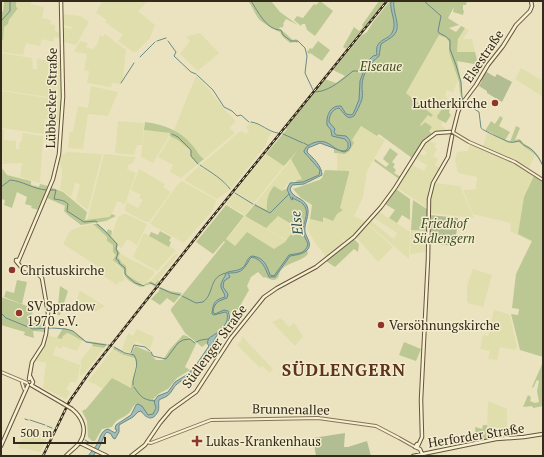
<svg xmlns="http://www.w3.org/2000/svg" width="544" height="457" viewBox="0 0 544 457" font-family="'PT Serif',serif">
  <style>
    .farmland { fill: #e0dead }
    .green { fill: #bcc894 }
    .cemetery { fill: #b3bd93 }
    .water { fill: #a2bdb8; stroke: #6a8a86 }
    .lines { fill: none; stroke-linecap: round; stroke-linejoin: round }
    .stream { stroke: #6a8a86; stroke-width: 1 }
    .tertiary-casing { stroke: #837358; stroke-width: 4 }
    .secondary-casing { stroke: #64543c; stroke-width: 4.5 }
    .tertiary { stroke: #f7f0d1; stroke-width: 2 }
    .secondary { stroke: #f7f0d1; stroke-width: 2.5 }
    .rail-casing { stroke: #332a1c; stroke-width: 2.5 }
    .rail { stroke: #f3ecce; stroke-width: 1; stroke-dasharray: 3; stroke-linecap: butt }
    .secondary-bridge-casing { stroke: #64543c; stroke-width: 4.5; stroke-linecap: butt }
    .secondary-bridge { stroke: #f7f0d1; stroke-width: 2.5 }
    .poi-dot { fill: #8f362b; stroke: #f3ecce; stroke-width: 1.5 }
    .labels { text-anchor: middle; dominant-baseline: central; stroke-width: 3; stroke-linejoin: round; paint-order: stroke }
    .street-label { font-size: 13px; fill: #332a1c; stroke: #f3ecce }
    .park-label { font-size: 13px; font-style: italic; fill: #3f4e24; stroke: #f3ecce }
    .poi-label { font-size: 13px; fill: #332a1c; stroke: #f3ecce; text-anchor: start }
    .water-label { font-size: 14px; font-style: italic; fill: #2c5052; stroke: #f3ecce }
    .district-label { font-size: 17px; font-weight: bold; letter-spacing: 1px; fill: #5d321e; stroke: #f3ecce }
  </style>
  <rect width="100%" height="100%" fill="#ebe3bf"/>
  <!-- farmland -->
  <path class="farmland" d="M16,1H31V4L44,7L42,18L51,20L50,24L55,25V31L60,33L61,38L54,37L53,42L42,39L40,46L26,43L23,55L1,52L4,27L8,24L9,20L18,8L16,7Z
    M102,1H148L138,11L155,25L150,38L136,52H133L118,41L123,35L105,22L107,20L96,13Z
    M62,14L81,16L89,22L76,45L63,42V27L71,29L72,27L63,25Z
    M465,28L469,30L463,39H472L475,52H457L458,39Z
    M200,33L219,53L198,71L180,54L190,41L186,37Z
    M105,34L126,50L123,78L121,84L112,83L111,87L87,83L89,71L84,70L87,54L74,52L80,41L88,43L86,47L92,49L97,45L100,35L103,37Z
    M438,34L448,40L449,49L458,80L453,93L447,90L445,95L452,105H445L438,119L443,122L441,125L447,130L439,131L432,134L428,131L432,127L425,122L421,126L419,125L428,115H433L406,93L409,88L373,67Z
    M1,53L32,58L33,69H37V59L60,62L62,99L1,90Z
    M521,68L543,81V97L515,79Z
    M196,76L209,89L224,109L236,121L229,128L235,133L204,159L198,154L192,145L174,130Z
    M91,86L118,92L108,116L88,114L83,149L68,148L70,132H73L78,106L88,108Z
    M1,91L62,100L61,121L45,119L44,134L1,128Z
    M118,121L144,123L142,145H137L134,155L115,153Z
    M250,123L257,124L272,133L268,138L266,145L231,189L228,184L200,165L229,141H230V139L241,131L246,134L249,131L246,127Z
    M361,126L385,140L367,171L363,197L354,216L366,222L346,241L343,239L342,240L344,242L326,257L316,244L307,229L310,219L323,222V217L337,214L342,211L343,210L339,209L344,194L349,171H337V154H341L352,140Z
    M1,129L4,130V140L16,141V149H19L20,141H22L23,133L43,136L40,183L20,177L22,163L2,164L3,159L1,158Z
    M144,130L171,133L153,163L141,157Z
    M487,133L495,135L508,143L519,142L522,146L532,152L535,155L529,168L514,159L483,146Z
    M171,136L178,140L190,150L191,157L198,164L181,178L170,172L173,165L158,157Z
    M428,140L436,144L434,148L437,149L433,156L438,159L435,165L440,168L432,181L428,190L426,207L397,188L411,164L424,171L427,165L414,158L418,153L425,156L427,152L421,149Z
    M470,144L511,161L527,171L543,183V270L521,262L532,242L510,231L511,223L473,214L463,190L476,189L477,177L458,173L455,160L457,152L468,151Z
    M68,152L102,154L88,210L76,201L80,184L75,183L71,197L60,189L62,175V168L59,163L60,156Z
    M104,154L136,157L132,164H129L127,169L136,173L125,204L117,201L112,214L109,217L87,220Z
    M266,154L284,166L254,203L235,192Z
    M291,159L302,179L288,183L267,210L256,205V203Z
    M199,166L224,182L230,190L217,199L184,180Z
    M139,169L165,184L163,187L171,192L149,222H146L125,211V209L127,202L138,208L143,200L139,198L141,195L131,190Z
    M182,181L216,200L213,210L184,243L150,224L177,185Z
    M434,183L460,186L474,218L429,213L430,195Z
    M234,193L254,204L245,215L226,204Z
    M379,212L410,232L409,259L368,224L371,221L394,239L397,233L374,218Z
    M123,214H126L147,224L137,245L127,239L122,248L118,246V244L111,237L118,217Z
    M245,216L287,241L274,249L247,232L235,246L226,240Z
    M278,216L296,227L287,240L266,228Z
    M93,224L107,237V241L113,245L116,255L115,258L116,265L124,270L123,275L125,278L122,282L120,281L117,285L99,273L102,269L63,244L70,231L79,227Z
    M368,225L393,247L378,262L356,237Z
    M411,230L427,231L426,252L410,254Z
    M144,233L176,250L157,271L133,257Z
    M120,253L130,259L154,271V274L145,284L138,283L131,278L127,275L126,266L122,263L118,257Z
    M176,253L178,255L155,284L151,281Z
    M473,269L492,275L483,307L467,303V285Z
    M80,291L84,293L105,306L95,312L77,299Z
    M494,310L508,314L510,315L517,347L515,350L500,347L497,360L488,359L490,351L480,349L483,335L488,336Z
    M281,318L289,327L294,323L303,336L295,346L272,322Z
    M137,329L154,337L150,349L136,341L129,353L122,350L128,333L133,336Z
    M65,333L82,340L77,351L63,346L61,349L56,346L53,355L80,365L78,378L76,382H70L66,389L70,392L66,399L43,388L46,363L34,360L45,343L47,335L62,339Z
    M242,336L273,369L270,373L262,366L260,368L237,345L241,341Z
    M92,346L104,348L85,373L80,376L81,360Z
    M113,349L124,355L135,358L137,369L132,381L131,388L112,379L104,389L88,381Z
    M488,401L507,409V437L497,438V428L487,430Z
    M26,429L47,436V438L41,452L18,448Z"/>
  <!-- green -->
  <path class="green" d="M4,1H16V7L18,8L9,20L8,24L4,27L3,41L1,39V13L3,11Z
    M248,1H271L280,12L298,25L286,19L283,24L284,25L282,28L280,27L279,29C284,31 288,36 293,40L296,39L298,41L297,43L295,42L290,43L283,37L280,32C276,31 261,22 258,18C254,12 253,7 248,1Z
    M320,1L333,11L315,36L307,30L305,24H302L301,26L294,20L297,16L303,18L314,4L316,5Z
    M379,1L385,2L346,49L343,47L354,27L359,31L363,27L362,25Z
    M390,1H467L466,5H463V10L464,11L463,15L453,12L454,7L448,18L459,25L449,28L456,32L461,26L465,28L458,39L457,52H475L478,63L474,64L457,61L461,81V94L464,100L463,102L460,93L459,82L449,52V42L446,38L439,35L406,93L433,115L431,117L428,115L420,125L421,126L425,122L432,127L429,131L432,134L423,143L412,158L379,134L377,136L361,126L352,140L354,143L349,151L345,154L334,153V148L344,152L332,146L319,143L306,148L307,156L320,170V173C315,179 302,185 295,181L302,179L291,159L298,150L284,166L266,154L287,129L285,128L325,79L336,83L345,76L333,70L361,36L367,32L373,22Z
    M318,41L330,50L322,61L310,53L309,54L307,52L310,48L312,49Z
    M445,105H453L459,107L457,110L450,108L449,113L451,115L446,123L438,119L437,116Z
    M500,116L503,118L499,126L510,132L505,140L510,142L516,126L520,128L515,140L519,139L522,141L523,143C533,149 539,154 543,165H542C536,151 527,151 519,142L508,143L490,132L485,131L491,121L495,124Z
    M145,122C163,124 181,131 192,145C197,150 198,155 204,159L198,164L191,157L190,150L178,140L170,136V133L144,130Z
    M390,148L398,154L392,162L395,164L393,167L396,170L394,173L401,177L399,179L374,161L375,159L386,167L389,164L383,159Z
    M1,167L7,175L31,181V185L39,187L40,184L48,186L39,210L31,208L32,206L25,204L27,197L17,192L12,208L4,205L5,200L1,199Z
    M325,170L349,171V173L340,208L343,210L337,214L333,221L323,217V222L310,219L312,205L301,198L293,189L319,180L322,178Z
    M534,176L543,183V357L520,350L511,314L518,315L519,309L512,308L516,274L532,241L518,234L524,197Z
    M274,186L282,191L285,189L287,190L290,198L293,199L292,197L304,205C309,214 303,221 303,230C303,236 308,240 308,245C308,249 307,251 308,254C301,262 288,262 281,270C278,274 280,279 274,280C271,280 268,278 265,277L264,278L258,272L251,277L247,286L249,290L236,313L234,316L226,310L225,312L228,315C226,327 218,333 209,338L207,343L202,347L185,333L171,311V309L225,242L224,241L213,254L196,242L226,205L244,216L226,239L235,246L247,232L274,249L285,242L296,227L278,216L266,228L245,216L256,203V205L267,210C266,202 268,193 274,186Z
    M50,187L63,192L87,212L85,220L109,217L112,214L116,216L106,221L81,225L69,216L64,211L65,206L47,198L42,211H41Z
    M396,189L410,199V220L402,215L397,223L389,218L395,210L385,204Z
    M413,200L427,209V231L411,230Z
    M93,224H98L107,232L108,229L112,231L111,237L118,244L117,249L120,253L118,257L122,263L126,266L127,275L143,285L151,281L155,284L158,280L159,281L155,287L151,284L140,287C133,283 123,280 124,270L113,260L116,255L113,252V245L107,241V237Z
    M160,231L171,237L169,241L171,242L169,247L149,236L151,232L158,235Z
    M354,239L359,244L358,252L354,249L335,267L326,261Z
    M17,280L27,282L22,304L4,297L6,291L14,293Z
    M60,286L68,291L60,315H57Z
    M160,287L170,291L182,293L174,303L167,298L160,305L151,299L159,291Z
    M1,297L33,308L31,323H39L40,318L47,319L45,332L33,331L34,338L24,335L25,332L1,325Z
    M63,328L73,331L86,341L107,344L104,348L92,346L93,344C84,343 75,336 67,333L63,336L62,339L57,338Z
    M183,335L187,336L196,344L185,367L190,370L177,378L168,389L160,393L153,399C157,403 157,412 152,415H148L142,406L137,404C132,406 133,408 130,412C124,419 117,417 112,427L102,429L95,441H92L88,437L87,421L82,411L86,409L112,378L131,388L132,381L137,369L135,358L124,355L113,349L115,347C121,350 124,355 131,355L135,346L152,353V356L156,360H163L170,349Z
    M404,342L421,349L416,361L399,355Z
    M543,362V406L533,408L532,406L523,407L528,395L531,397L530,401L535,403L539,402L537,391L539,381L537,380L533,388L532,387Z
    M483,425H487L488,439L476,442L475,427L482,429Z"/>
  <!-- cemetery -->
  <path class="cemetery" d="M485,71L495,77L497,74L512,82L502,102L487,93V91L479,86L482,81L481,80Z
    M430,215L458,218L455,246L430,243Z
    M345,433L344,447H348L367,441L371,456H316L313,438Z"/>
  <!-- water -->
  <path class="water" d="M391,1H394C392,12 402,26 394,35C390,39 385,41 381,44L379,56C370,63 362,74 362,86C362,91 363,94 362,99C360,105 357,111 354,116C346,121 344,112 339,108C332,109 329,116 329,122L335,129L334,132L336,135L346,136C352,141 353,150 344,152L320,143L308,148L307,152C313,158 322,166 322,175L304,184L292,185L290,189C292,198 304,198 307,206C310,213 306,220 305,227C304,233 307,236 309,242C312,253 297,255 290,256L275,277H269C265,268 263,260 252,257C248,260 249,262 246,265C242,273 235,273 228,273L230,277L224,281L223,287L228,294L227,298C219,301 214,302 213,312L215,314L224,310L228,311C234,324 220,328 216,337C211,348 204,360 197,369C191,375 183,379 177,384C173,387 172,393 167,396C164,398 162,398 159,400C158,404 160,410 157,413C152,422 145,417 141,411L138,412L133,417L119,425V432L115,439L113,438L111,434L107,432L105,434L99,448L93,456H88C90,453 94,449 96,446C100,440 100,431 108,429L115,433L117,430L115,429L116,425L131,415L136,405L138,404L142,406L148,415L153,414L156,408L154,401L158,396L168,392L175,382L188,374L196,365L209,346L207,343L209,338C217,333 230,325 227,313L225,312L214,315L212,314C213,302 215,300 225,297C225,293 222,291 221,287C220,282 225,278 226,273C231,270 236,272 242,268C247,265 246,258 252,256C263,257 267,265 270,275L274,276L289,255C297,253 305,255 308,244C306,239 303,235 303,229C304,221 310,211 303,204C300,201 295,200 292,197L293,200L291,199L287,189L290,183L303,182L319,175L320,170L304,152V151C306,146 309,145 313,143C329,137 332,150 343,151C346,151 347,149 348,148V143L345,139L332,136L331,130L327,125C326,116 330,105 341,106L346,114L351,115L353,114L359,100L360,81L367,62L373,56L377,55C374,39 387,41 392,33C398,23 389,11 391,1Z"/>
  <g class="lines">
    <!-- stream -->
    <path class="stream" d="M251,1C258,11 266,30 281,30L283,35L291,41H298L305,48L307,56L305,73L313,90
      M424,1L441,16L438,31L439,33L445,36L450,40V49L456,65L461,82L462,98L465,103L479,112L481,128C482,130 508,142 510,142C514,143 516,141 520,141C523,146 527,146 531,149C537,154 540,160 543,166
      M1,21L10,11V1
      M157,41L166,38
      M168,41L176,52L174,56L191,72L196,74
      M140,57L155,42
      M197,75L213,90L224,107L232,111L237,116L241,115L249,122
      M121,83L134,63
      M316,92C330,91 343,79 353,71H363
      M251,122C261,123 268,132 278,133
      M172,134L178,137L191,150V156L198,164
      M283,134L303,143
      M304,143L309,146
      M200,165C210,172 223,179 230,189
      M1,187L10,180C23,181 33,189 46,190
      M50,190H56L54,199C60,200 64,200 68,204L67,211L84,222L95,221L97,222
      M235,193L253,204
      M255,205L270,213L289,194
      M97,224L105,231L117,244L116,249L118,253L116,259L119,261V263L125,268V274L135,283L144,286
      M150,283L156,285
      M158,287L159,288
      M160,288L171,293L180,295
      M182,296L196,303L203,302C215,293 208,277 226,273
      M1,313L6,318L33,329L52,328L66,329L73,331L86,342L106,345
      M196,342L201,340L208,339
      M108,345H109
      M111,346L112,347
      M114,347L125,353L134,355C141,366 132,374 133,385
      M151,352L153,356L157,357L166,359L178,343L183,340L190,339L195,343
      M131,353L134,345L145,347L150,351
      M134,387C141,397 143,400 155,401
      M25,419L28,420
      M30,420L45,425
      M47,426L52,428
      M85,440L92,444"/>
    <!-- tertiary casing -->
    <g class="tertiary-casing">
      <path id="tertiary" d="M454,133L469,142L515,162L543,180
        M1,372L27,383
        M22,383L24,389
        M147,442L151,443L211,420L318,418L376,426L399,438L415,447"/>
    </g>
    <!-- secondary casing -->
    <g class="secondary-casing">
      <path id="secondary" d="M453,132L458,112L461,105L476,85L488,65L503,46L516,25L530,11L532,6L531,1
        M354,237L381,207L395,188L424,142L436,133L450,132
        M18,260H16V261L21,267L38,274L42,278L48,313L46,334L43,345L32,362L29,379
        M18,262L53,179L59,154L63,97L61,1
        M30,376L33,382L32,384
        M31,385L62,403
        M80,443L107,456
        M417,444L415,447L420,449L422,454
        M1,446L28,385
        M417,448L422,437L421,400L428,259L429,199L433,183L448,157L452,136
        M66,456C70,451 76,448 80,442C88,430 82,417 72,409
        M131,456L145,445L160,423L171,410L196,392L231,338L264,297L277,288L316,267L354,237
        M413,456L496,439L524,437L543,434"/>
    </g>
    <!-- tertiary -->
    <use href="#tertiary" class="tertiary"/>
    <!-- secondary -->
    <use href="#secondary" class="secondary"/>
    <!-- rail casing -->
    <g class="rail-casing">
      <path id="rail" d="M43,456L69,402L89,373L201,231L387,1"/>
    </g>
    <!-- rail -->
    <use href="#rail" class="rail"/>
    <!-- secondary-bridge casing -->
    <g class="secondary-bridge-casing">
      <path id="secondary-bridge" d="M62,403L72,409"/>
    </g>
    <!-- secondary-bridge -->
    <use href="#secondary-bridge" class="secondary-bridge"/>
  </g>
  <!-- markers -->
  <g class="poi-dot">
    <circle cx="495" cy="103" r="4"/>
    <circle cx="12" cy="270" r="4"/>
    <circle cx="19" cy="313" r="4"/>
    <circle cx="381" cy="325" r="4"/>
    <path d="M195 435h4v4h4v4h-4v4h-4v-4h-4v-4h4z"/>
  </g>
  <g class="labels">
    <!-- street labels -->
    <g class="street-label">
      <text transform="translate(483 56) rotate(-56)">Elsestraße</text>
      <text transform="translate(51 98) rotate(-89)">Lübbecker Straße</text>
      <text transform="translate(214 346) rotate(-54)">Südlenger Straße</text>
      <text transform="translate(291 409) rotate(1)">Brunnenallee</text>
      <text transform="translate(476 435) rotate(-9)">Herforder Straße</text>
    </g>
    <!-- park labels -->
    <g class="park-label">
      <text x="381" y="66">Elseaue</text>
      <text x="444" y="223">Friedhof<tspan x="444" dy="15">Südlengern</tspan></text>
    </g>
    <!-- poi labels -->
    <g class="poi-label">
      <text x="487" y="103" text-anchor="end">Lutherkirche</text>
      <text x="20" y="270">Christuskirche</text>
      <text x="27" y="306">SV Spradow<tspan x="27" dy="15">1970 e.V.</tspan></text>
      <text x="389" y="325">Versöhnungskirche</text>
      <text x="206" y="441">Lukas-Krankenhaus</text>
    </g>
    <!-- water labels -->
    <g class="water-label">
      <text transform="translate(296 223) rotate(-96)">Else</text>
    </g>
    <!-- district labels -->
    <g class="district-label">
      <text x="344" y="369">SÜDLENGERN</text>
    </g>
  </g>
  <!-- border -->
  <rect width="544" height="457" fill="none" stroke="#332a1c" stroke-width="4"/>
  <!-- scale -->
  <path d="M14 437v6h91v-6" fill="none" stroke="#332a1c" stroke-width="2"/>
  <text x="20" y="437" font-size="12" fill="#332a1c" stroke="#f3ecce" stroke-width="3" paint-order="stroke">500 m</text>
</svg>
